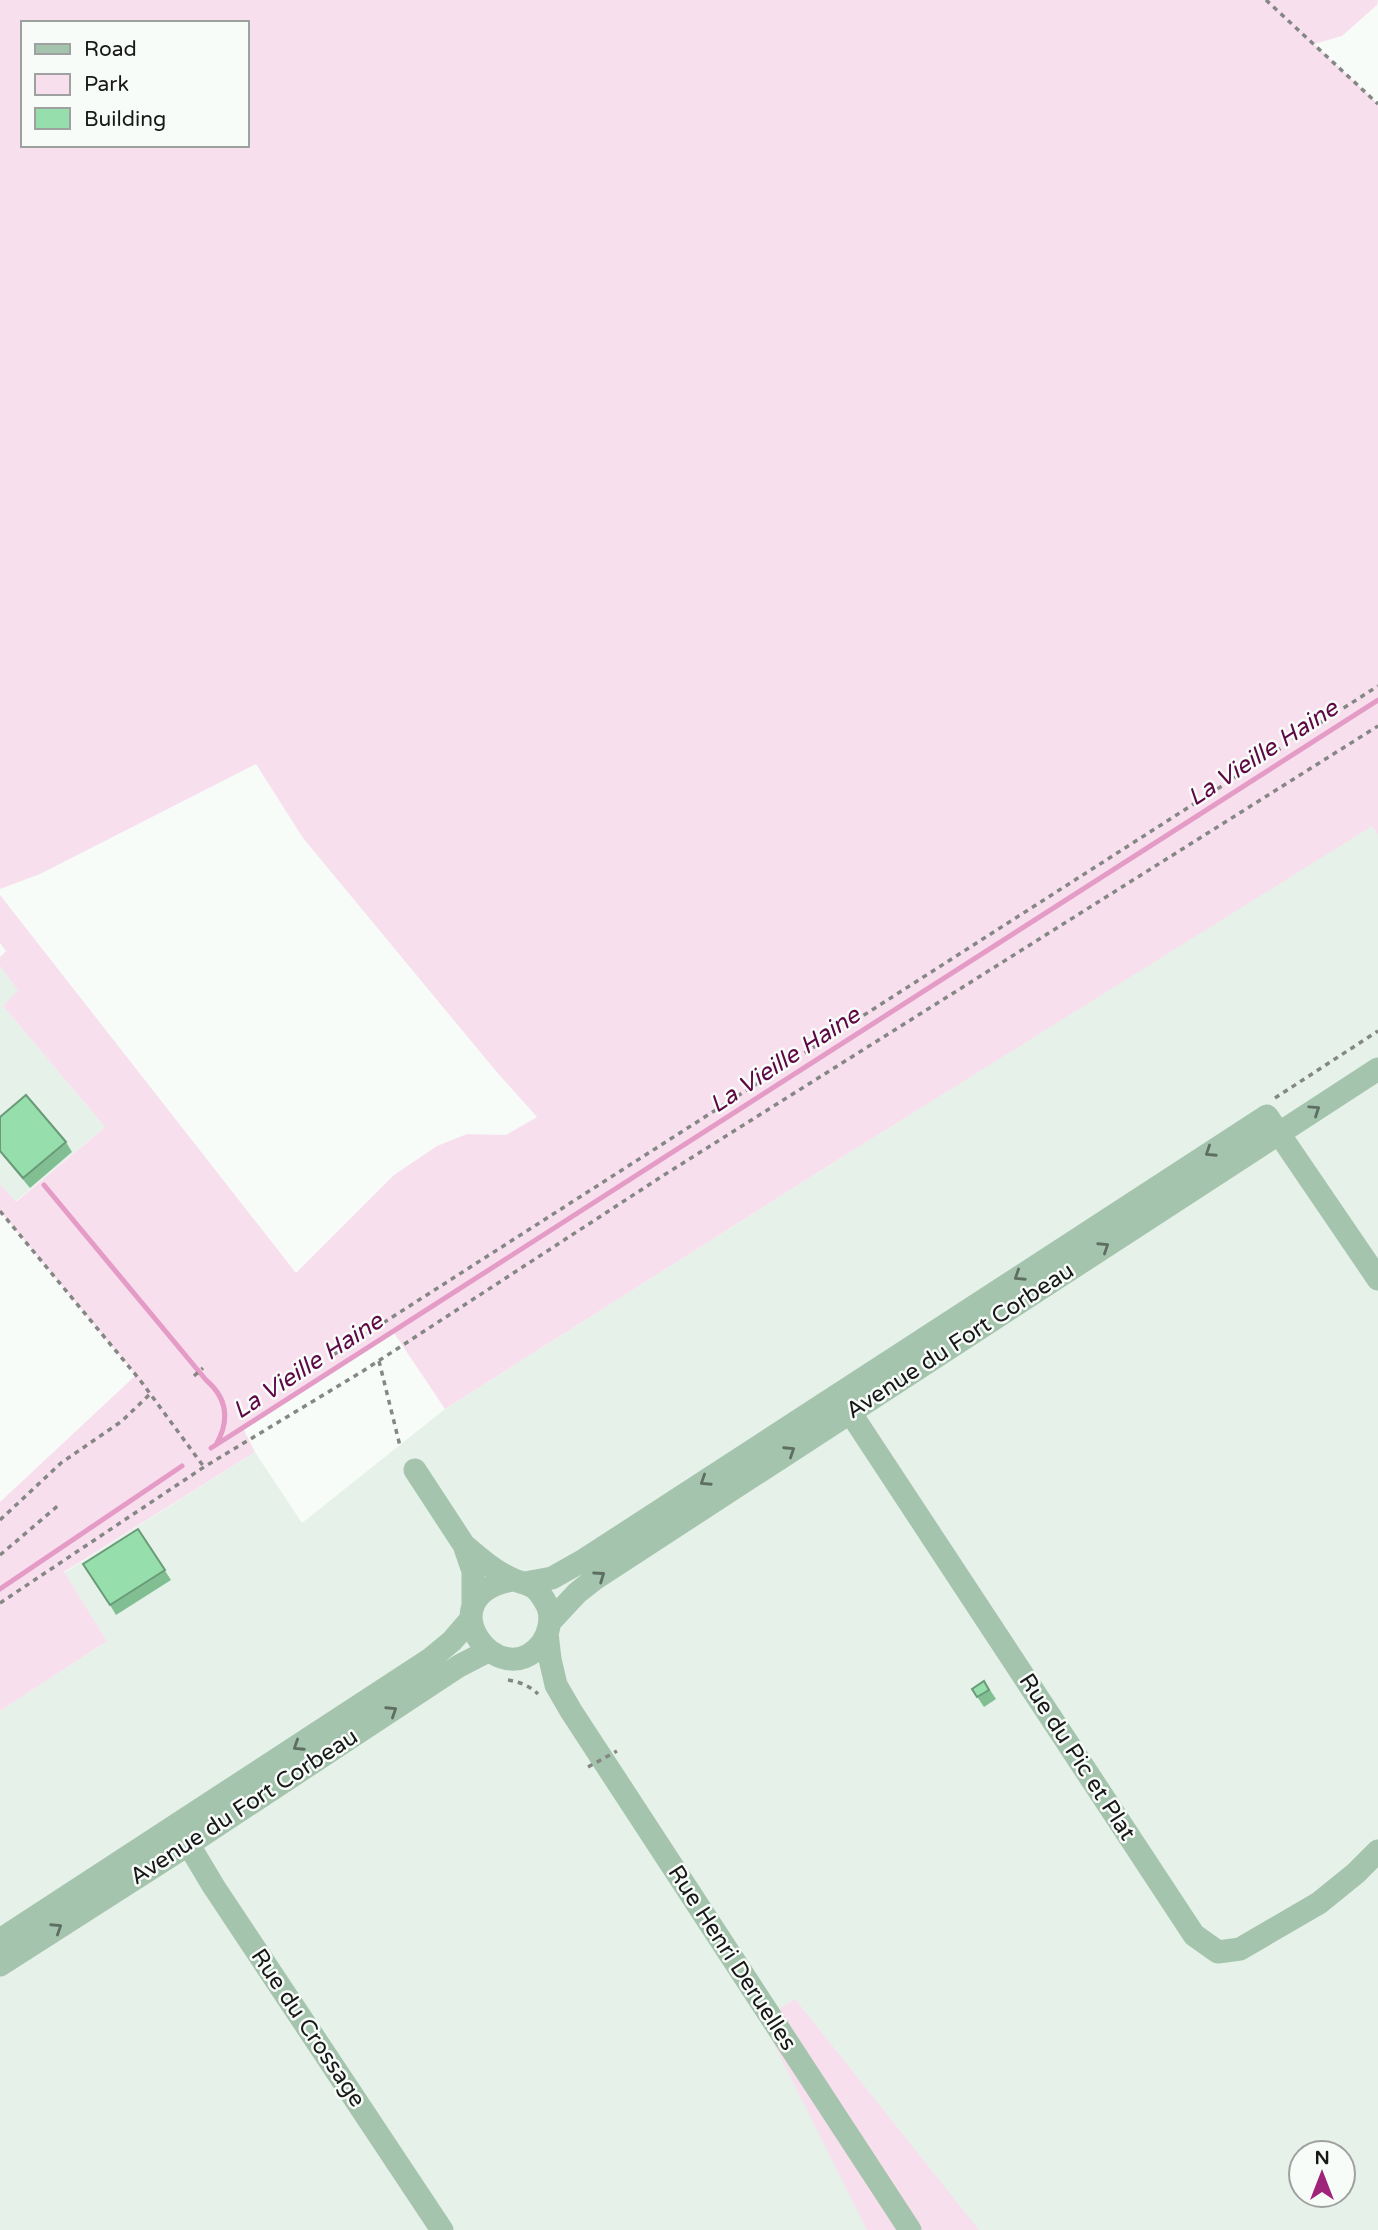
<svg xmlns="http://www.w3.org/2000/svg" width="1378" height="2230" viewBox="0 0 1378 2230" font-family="'Varela Round',sans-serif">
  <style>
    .built { fill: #e6f1e9; fill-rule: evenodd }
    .green { fill: #f8dfed; fill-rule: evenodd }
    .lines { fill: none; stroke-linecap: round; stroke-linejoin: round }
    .stream { stroke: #e49bc6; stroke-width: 5 }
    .path { stroke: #858785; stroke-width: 3.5; stroke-dasharray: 5 5; stroke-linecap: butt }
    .minor { stroke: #a5c4ad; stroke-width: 23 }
    .path-bridge { stroke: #858785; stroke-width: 3.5; stroke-dasharray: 5 5; stroke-linecap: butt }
    .wall { fill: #81bf93 }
    .building { fill: #96deab; stroke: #699b78; stroke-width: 2 }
    .oneway { stroke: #5e6e62 }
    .labels { text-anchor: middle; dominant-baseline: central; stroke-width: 5; stroke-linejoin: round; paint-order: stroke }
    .street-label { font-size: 23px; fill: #171817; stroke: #f8fcf9 }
    .water-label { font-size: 24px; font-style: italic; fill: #5d0745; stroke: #f8fcf9 }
  </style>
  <rect width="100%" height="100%" fill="#f8fcf9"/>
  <!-- built -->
  <path class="built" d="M1372,825L1378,835V2230H0V1711L107,1641L64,1573L255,1452L302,1523L445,1409L839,1159ZM1301,2153H1343V2195H1301Z
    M0,966L19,990L3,1006L105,1127L15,1202L0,1184Z"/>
  <!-- green -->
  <path class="green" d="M0,0H1378L1377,5L1342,36L1314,44L1378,104V835L1372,826L839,1159L445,1409L394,1333L243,1428L255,1452L64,1572L107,1641L0,1711V1502L136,1375L0,1211V1184L16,1202L105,1127L3,1006L18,990L0,966V957L6,951L0,943V895L296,1273L394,1175L437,1146L467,1134L506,1135L537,1117L495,1070L303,838L256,764L40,874L0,889ZM23,23H247V145H23Z
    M795,1999L979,2230H867L762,2020Z"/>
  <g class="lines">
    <!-- stream -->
    <path class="stream" d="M44,1185L206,1380C227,1398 230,1419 217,1443
      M211,1448L1378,700
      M0,1589L182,1466"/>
    <!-- path -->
    <path class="path" d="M1266,0L1378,104
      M1275,1098L1378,1031
      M0,1211L140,1380L204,1467
      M333,1355L1378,686
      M379,1361L400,1446
      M194,1376L203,1368
      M0,1520L61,1463L122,1421L150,1394
      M0,1555L60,1504
      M0,1603L204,1467L363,1371L664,1175L1378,726
      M508,1680C520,1682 530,1686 538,1694"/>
    <!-- minor -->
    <path class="minor" d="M842,1400L1194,1935L1218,1952L1240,1949L1319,1903L1356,1873L1378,1851
      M415,1470L464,1545L473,1571V1606
      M464,1545C478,1557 494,1571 512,1579C520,1583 529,1583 536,1589C541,1594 545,1601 548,1607C552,1619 549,1633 542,1643C500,1698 423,1596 513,1580
      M525,1583L552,1578L584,1560L1267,1116L1378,1279
      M550,1622L577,1593L596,1578L1378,1069
      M547,1633L550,1659L556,1685L571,1711L910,2230
      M181,1832L214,1887L442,2230
      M0,1940L429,1660L452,1641L471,1619
      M0,1965L189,1844L459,1666L488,1651"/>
    <!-- path-bridge -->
    <path class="path-bridge" d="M588,1767L617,1751"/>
  </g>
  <!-- wall -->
  <path class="wall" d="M0,1117L66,1142L72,1152L30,1188L0,1152Z
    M138,1529L171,1580L116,1615L110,1605Z
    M984,1681L996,1699L984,1707L972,1689Z"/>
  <!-- building -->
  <path class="building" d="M26,1095L66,1142L23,1178L0,1151V1117Z
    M138,1529L165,1570L110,1605L83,1564Z
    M984,1681L989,1690L977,1697L972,1689Z"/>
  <!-- one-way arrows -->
  <defs><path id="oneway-chevron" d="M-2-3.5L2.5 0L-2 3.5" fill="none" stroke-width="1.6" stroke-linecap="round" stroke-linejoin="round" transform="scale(1.75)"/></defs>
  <g class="oneway">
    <use href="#oneway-chevron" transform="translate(1315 1110) rotate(-34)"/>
    <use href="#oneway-chevron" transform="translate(1210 1152) rotate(147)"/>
    <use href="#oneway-chevron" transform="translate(1104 1247) rotate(-33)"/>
    <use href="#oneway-chevron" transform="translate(1019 1276) rotate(147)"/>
    <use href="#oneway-chevron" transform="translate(790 1451) rotate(-33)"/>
    <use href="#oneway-chevron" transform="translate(705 1481) rotate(147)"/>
    <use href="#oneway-chevron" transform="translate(600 1576) rotate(-35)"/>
    <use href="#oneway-chevron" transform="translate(392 1711) rotate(-33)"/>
    <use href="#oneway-chevron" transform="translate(298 1746) rotate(147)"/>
    <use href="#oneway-chevron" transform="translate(57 1928) rotate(-33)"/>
  </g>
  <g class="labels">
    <!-- street labels -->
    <g class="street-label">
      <text transform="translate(960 1341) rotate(-33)">Avenue du Fort Corbeau</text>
      <text transform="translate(1077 1757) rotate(57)">Rue du Pic et Plat</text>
      <text transform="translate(244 1807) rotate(-33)">Avenue du Fort Corbeau</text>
      <text transform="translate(732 1958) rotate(57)">Rue Henri Deruelles</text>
      <text transform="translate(308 2028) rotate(56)">Rue du Crossage</text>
    </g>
    <!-- water labels -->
    <g class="water-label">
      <text transform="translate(1263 753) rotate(-33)">La Vieille Haine</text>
      <text transform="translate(785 1060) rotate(-33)">La Vieille Haine</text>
      <text transform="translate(308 1366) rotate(-33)">La Vieille Haine</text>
    </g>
  </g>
  <!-- legend -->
  <rect x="21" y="21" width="228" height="126" fill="#f8fcf9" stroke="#9ea19f" stroke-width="2"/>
  <rect x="35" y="44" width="35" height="10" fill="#a5c4ad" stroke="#9ea19f" stroke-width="2"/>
  <text x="84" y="56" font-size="21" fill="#171817">Road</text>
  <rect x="35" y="74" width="35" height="21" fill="#f8dfed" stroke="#9ea19f" stroke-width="2"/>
  <text x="84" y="91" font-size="21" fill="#171817">Park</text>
  <rect x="35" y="108" width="35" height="21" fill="#96deab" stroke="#9ea19f" stroke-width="2"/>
  <text x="84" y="126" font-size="21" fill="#171817">Building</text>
  <!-- north arrow -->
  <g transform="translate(1322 2174)"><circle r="33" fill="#f8fcf9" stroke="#9ea19f" stroke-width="2"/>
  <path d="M0-5L12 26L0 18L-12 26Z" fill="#9f2378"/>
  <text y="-10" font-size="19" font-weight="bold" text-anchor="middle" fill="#171817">N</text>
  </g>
</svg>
